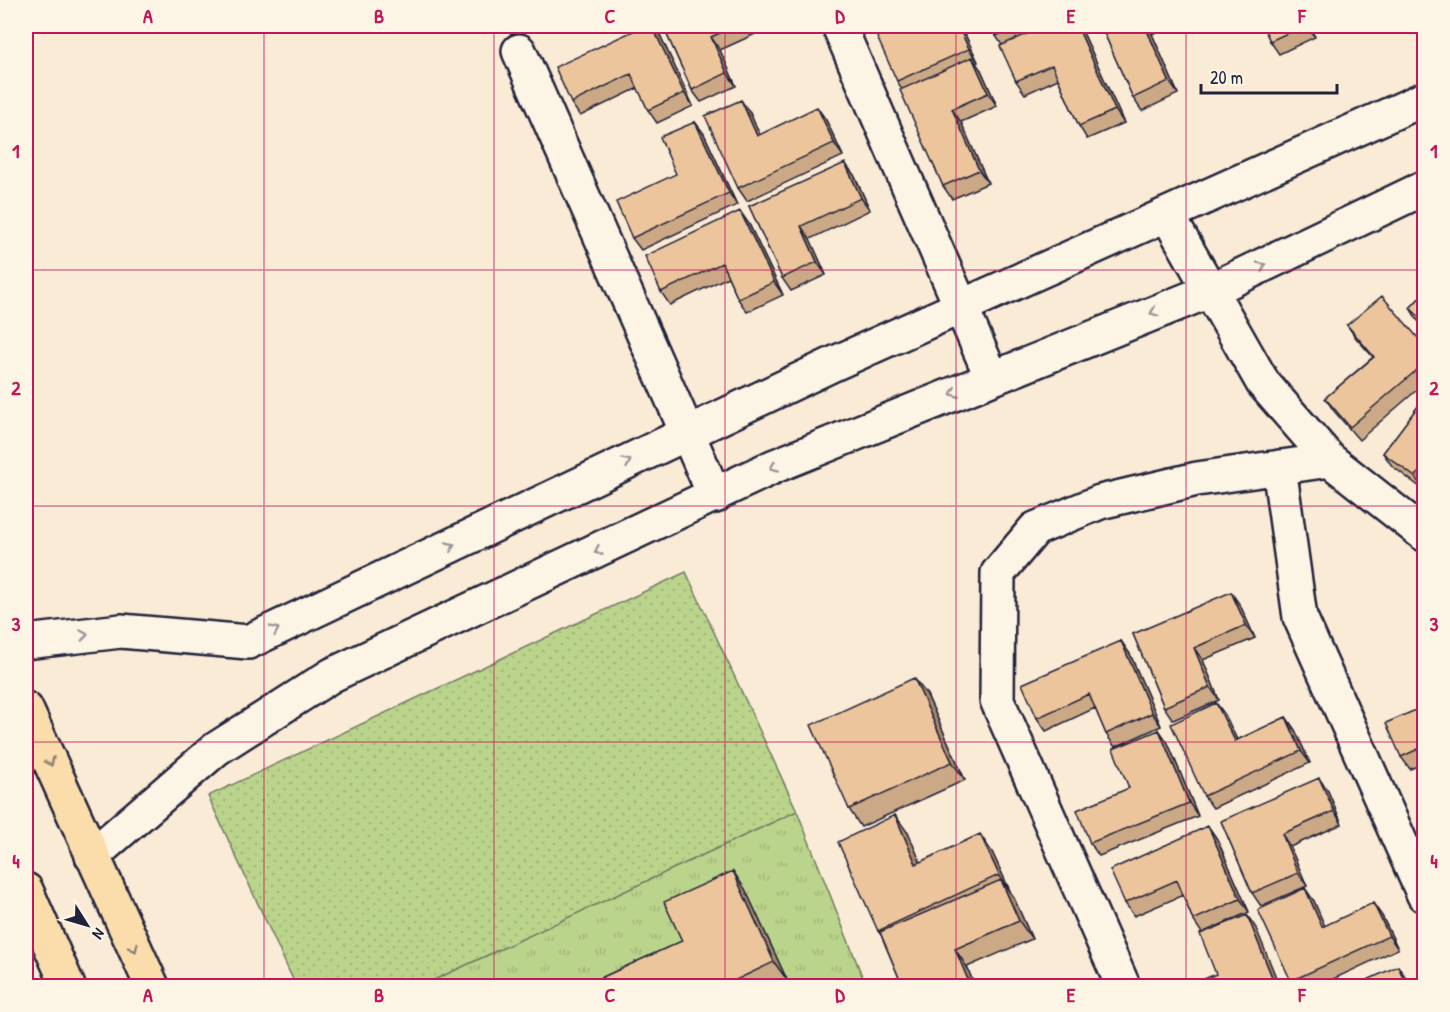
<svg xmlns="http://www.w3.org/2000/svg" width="1450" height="1012" viewBox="0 0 1450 1012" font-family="'Patrick Hand',sans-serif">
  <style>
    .grass { fill: url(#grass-tufts); stroke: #6e7b63; stroke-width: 1.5 }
    .park { fill: url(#park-dots); stroke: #6e7b63; stroke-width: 1.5 }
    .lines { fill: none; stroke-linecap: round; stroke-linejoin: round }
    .street-casing { stroke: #22223b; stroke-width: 38 }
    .primary-casing { stroke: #22223b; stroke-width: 38 }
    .street { stroke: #fcf5e5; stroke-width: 33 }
    .primary { stroke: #faddab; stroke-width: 33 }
    .wall { fill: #cba986; stroke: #22223b; stroke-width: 1.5 }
    .shaded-wall { fill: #a58a6d; stroke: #22223b; stroke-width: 1.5 }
    .building { fill: #ecc59c; stroke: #22223b; stroke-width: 1.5 }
    .oneway { stroke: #9a9698 }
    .oneway2 { stroke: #8e8073 }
    .grid { fill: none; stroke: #c2185b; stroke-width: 1.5; stroke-opacity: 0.55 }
    .neatline { fill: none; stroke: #c2185b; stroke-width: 2 }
    .grid-label { font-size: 20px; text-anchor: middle; font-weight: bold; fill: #c2185b }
  </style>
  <defs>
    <pattern id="grass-tufts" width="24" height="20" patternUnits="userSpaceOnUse" patternTransform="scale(1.5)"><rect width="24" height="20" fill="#bbd48b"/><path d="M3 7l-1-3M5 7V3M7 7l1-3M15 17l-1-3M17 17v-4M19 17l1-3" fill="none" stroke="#a0b679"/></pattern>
    <pattern id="park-dots" width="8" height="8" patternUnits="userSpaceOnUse" patternTransform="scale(1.5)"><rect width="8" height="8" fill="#bbd48b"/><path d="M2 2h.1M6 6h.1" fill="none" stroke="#a0b679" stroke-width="1.8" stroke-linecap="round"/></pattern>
  </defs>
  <rect width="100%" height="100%" fill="#f9ebd6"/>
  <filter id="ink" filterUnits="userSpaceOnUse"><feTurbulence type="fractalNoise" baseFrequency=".0167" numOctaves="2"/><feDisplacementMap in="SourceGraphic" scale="12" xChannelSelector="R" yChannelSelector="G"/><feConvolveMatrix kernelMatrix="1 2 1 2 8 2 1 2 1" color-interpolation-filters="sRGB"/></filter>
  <g filter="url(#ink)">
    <!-- grass -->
    <path class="grass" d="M797,811L866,986H421Z"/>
    <!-- park -->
    <path class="park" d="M686,572L797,811L421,986H296L208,796Z"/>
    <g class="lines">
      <!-- street casing -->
      <g class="street-casing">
        <path id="street" d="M839,26L992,378
          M519,51L715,496
          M1168,216L1263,383L1330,460L1424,534
          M1279,467L1300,617L1424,895
          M26,642L121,631L248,642L831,365L1424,99
          M92,856L216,749L332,675L775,466L1209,291L1424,188
          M1123,986L997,700L998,573L1035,529L1100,502L1197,479L1330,460"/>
      </g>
      <!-- primary casing -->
      <g class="primary-casing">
        <path id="primary" d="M26,709L152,986
          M26,890L68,986"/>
      </g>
      <!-- street -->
      <use href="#street" class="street"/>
      <!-- primary -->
      <use href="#primary" class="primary"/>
    </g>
    <!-- wall -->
    <path class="wall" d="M663,26H773L720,50L736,86L701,102L692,90Z
      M926,26H961L978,62L975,63L981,70L997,106L961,122L988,183L952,199L943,186L902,89L897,81L919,28Z
      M991,26H1080L1124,123L1087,139L1079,126L1058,79L1025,94L1016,81L1002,45L996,36Z
      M1101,26H1169L1152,34L1178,94L1142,111L1133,98Z
      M1263,26H1309L1315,37L1279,54L1270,41Z
      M660,35L693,106L657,123L648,110L638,88L580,116L571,103Z
      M750,113L760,135L826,120L843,156L747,201L738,188Z
      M695,122L704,134L737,205L641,250L632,238L676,174Z
      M854,175L870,210L810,239L826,275L791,291L782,278L749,206Z
      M749,224L783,295L747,312L738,299L728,277L670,305L661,292Z
      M1425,292V326L1418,321L1410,308Z
      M1347,325L1425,346V383L1359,440L1334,411L1325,398L1373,357L1356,338Z
      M1425,397V489L1424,490L1392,466L1383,453Z
      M1240,605L1255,638L1203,660L1219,700L1173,720L1164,707L1133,634Z
      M1121,641L1130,654L1161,726L1115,747L1106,734L1095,708L1046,731L1037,718Z
      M927,695L965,780L861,827L849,809Z
      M1216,703L1225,715L1237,740L1286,717L1295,730L1310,763L1213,808L1204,796Z
      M1425,706V763L1410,769L1401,757Z
      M1159,730L1168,743L1198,816L1099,856L1090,843L1129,788Z
      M1328,791L1342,824L1290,847L1307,886L1261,906L1252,893L1221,821Z
      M1208,826L1217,839L1249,912L1202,933L1193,920L1183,895L1134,916L1125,903Z
      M908,833L920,862L992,852L1011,893L1014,898L1032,939L967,967L975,987H903L881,935L878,931Z
      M745,889L787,980L773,987H581L682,941Z
      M1314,901L1324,926L1382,916L1398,949L1316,987H1295L1291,981Z"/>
    <!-- shaded-wall -->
    <path class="shaded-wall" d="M652,26L660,35L693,106L684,93Z
      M958,26H961L978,62L969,49Z
      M1077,26H1080L1124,123L1115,110Z
      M1145,26H1146L1152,34L1178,94L1169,81Z
      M1306,26H1309L1315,37Z
      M711,37L720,50L736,86L727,73Z
      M972,57L981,70L997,106L988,93Z
      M741,100L750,113L766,149L757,136Z
      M817,107L826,120L843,156L834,143Z
      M952,109L961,122L988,183L979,170Z
      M695,122L704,134L737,205L729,193Z
      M845,163L854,175L870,210L861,198Z
      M740,211L749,224L783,295L774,282Z
      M801,226L810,239L826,275L817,262Z
      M1425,464V489L1424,490L1415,477Z
      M1231,592L1240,605L1255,638L1246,625Z
      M1121,641L1130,654L1161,726L1152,713Z
      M1194,648L1203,660L1219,700L1210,687Z
      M914,678L927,695L965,780L952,762Z
      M1216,703L1225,715L1244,754L1235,741Z
      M1286,717L1295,730L1310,763L1301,751Z
      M1159,730L1168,743L1198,816L1189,803Z
      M1319,778L1328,791L1342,824L1334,811Z
      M895,815L908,833L929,882L916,864Z
      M1208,826L1217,839L1249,912L1240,899Z
      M980,834L992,852L1011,893L999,875Z
      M1282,834L1290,847L1307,886L1298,873Z
      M733,871L745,889L787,980L774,962Z
      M1001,880L1014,898L1032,939L1019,921Z
      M1305,888L1314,901L1331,940L1322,927Z
      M1373,903L1382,916L1398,949L1389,936Z
      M1247,915L1256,928L1280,987H1276Z
      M955,949L967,967L975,987H971Z
      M1398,966L1407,979L1410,987H1407Z"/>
    <!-- building -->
    <path class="building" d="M644,26H652L684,93L648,110L631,74L571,103L555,67Z
      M663,26H736L711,37L727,73L692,90Z
      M872,26H915L916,30L926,26H958L969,49L897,81Z
      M991,26H1018L996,36Z
      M1045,26H1077L1115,110L1079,126L1052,65L1016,81L1000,46Z
      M1101,26H1145L1169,81L1133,98Z
      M1263,26H1303L1270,41Z
      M972,57L988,93L952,109L979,170L943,186L900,90Z
      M741,100L757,136L817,107L834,143L738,188L705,116Z
      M695,122L729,193L632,238L616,202L676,174L660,137Z
      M845,163L861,198L801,226L817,262L782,278L749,206Z
      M740,211L774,282L738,299L722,263L661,292L645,256Z
      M1425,292V322L1410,308Z
      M1382,296L1425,346V363L1350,427L1325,398L1374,357L1347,325Z
      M1425,397V464L1415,477L1383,453Z
      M1231,592L1246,625L1194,648L1210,687L1164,707L1133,634Z
      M1121,641L1152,713L1106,734L1089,694L1037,718L1022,684Z
      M914,678L952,762L849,809L811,725Z
      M1216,703L1235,741L1286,717L1301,751L1204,796L1171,724Z
      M1425,706V746L1401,757L1386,723Z
      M1159,730L1189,803L1090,843L1077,810L1129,788L1113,749Z
      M1319,778L1334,811L1282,834L1298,873L1252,893L1221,821Z
      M895,815L916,864L980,834L999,875L878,931L838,842Z
      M1208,826L1240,899L1193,920L1177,880L1125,903L1110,870Z
      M733,871L774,962L721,987H581L682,941L664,902Z
      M1001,880L1019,921L955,949L971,987H903L880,932Z
      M1305,888L1322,927L1373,903L1389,936L1291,981L1258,910Z
      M1247,915L1276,987H1185L1216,974L1200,934Z
      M1398,966L1407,987H1352Z"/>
    <!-- one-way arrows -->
    <defs><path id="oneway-chevron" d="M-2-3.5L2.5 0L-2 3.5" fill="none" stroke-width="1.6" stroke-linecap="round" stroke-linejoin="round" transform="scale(1.5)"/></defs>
    <g class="oneway">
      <use href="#oneway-chevron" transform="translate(1262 266) rotate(-25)"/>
      <use href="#oneway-chevron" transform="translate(1154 312) rotate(159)"/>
      <use href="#oneway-chevron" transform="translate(954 393) rotate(158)"/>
      <use href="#oneway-chevron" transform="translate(627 462) rotate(-25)"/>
      <use href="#oneway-chevron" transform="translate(774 467) rotate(156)"/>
      <use href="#oneway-chevron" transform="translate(451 546) rotate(-25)"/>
      <use href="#oneway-chevron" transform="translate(598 551) rotate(155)"/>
      <use href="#oneway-chevron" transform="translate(275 630) rotate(-25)"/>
      <use href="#oneway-chevron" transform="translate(84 635) rotate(-7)"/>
    </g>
    <g class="oneway2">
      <use href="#oneway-chevron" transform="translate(50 762) rotate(66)"/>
      <use href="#oneway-chevron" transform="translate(134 948) rotate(65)"/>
    </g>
  </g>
  <!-- grid -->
  <path class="grid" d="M264,26V986M494,26V986M725,26V986M956,26V986M1186,26V986M26,270H1424M26,506H1424M26,742H1424"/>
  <!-- margin -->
  <rect width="1450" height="1012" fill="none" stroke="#fcf5e5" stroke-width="66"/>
  <!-- north arrow -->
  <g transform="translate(87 925) rotate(127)" stroke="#fcf5e5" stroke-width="4.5" paint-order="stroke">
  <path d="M0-4.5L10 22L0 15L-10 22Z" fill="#22223b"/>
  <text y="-9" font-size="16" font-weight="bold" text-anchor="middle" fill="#22223b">N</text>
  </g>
  <!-- scale -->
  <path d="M1201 84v9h136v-9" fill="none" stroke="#22223b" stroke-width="3"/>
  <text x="1210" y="84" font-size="18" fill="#22223b" stroke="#fcf5e5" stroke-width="4.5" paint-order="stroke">20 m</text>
  <rect x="33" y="33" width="1384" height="946" class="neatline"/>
  <g class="grid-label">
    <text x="148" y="23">A</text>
    <text x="379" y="23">B</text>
    <text x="610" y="23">C</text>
    <text x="840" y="23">D</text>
    <text x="1071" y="23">E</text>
    <text x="1302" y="23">F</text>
    <text x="16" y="158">1</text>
    <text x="1434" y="158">1</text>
    <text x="16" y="395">2</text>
    <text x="1434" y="395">2</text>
    <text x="16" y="631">3</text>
    <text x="1434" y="631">3</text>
    <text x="16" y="868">4</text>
    <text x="1434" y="868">4</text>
    <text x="148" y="1002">A</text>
    <text x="379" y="1002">B</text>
    <text x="610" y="1002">C</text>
    <text x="840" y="1002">D</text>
    <text x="1071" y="1002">E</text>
    <text x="1302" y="1002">F</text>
  </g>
</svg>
